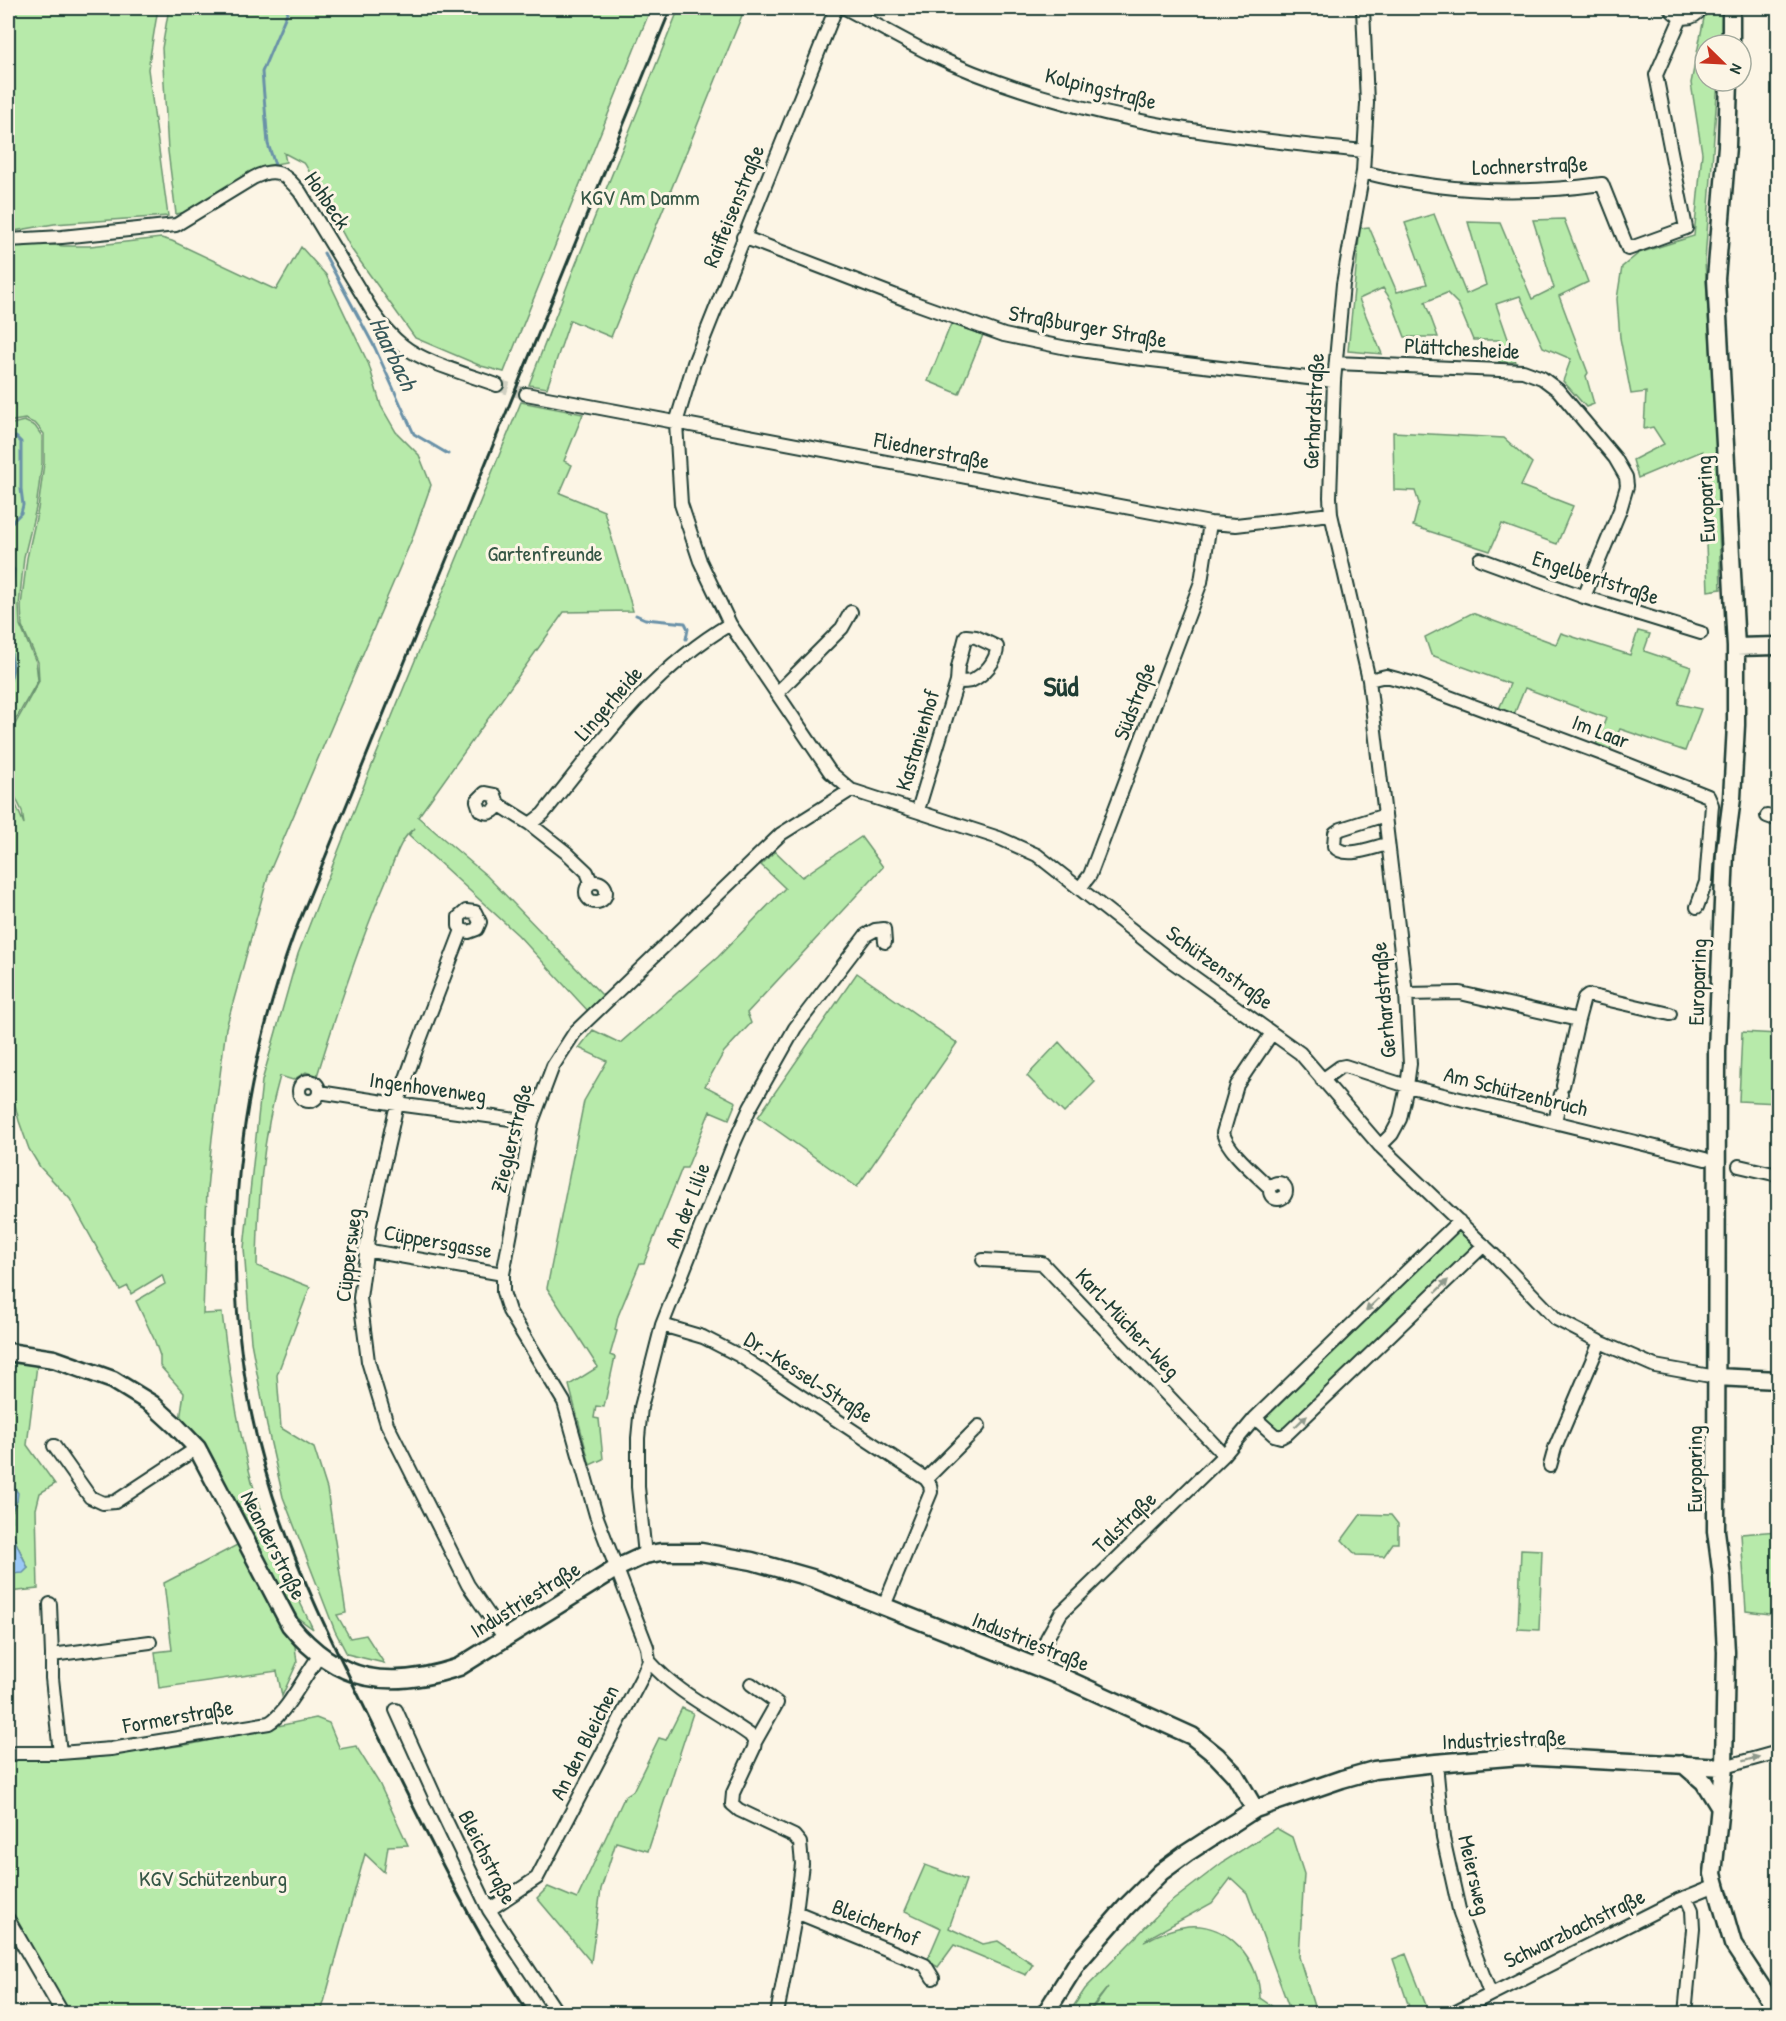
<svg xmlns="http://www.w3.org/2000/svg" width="1786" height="2021" viewBox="0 0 1786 2021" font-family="'Patrick Hand',sans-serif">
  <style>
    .green { fill: #b7eaaa; stroke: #6b946f; stroke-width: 1.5 }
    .water { fill: #9bc9f6; stroke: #6991a8; stroke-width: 1.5 }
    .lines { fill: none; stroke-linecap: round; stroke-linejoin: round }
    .stream { stroke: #6991a8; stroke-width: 3 }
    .street-tunnel { stroke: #d0d0c2; stroke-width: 12; stroke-dasharray: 12 6; stroke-linecap: butt }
    .street-casing { stroke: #1f3d34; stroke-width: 16 }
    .secondary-casing { stroke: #1f3d34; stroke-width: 21 }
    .street { stroke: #fcf5e5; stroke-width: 12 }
    .secondary { stroke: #fcf5e5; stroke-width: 16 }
    .tram { stroke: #1f3d34; stroke-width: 1.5 }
    .rail { stroke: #1f3d34; stroke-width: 3 }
    .oneway { fill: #8e998c }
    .labels { text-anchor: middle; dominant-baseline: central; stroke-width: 6; stroke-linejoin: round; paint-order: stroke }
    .street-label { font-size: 22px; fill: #1f3d34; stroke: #fcf5e5 }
    .park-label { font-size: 22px; fill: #365746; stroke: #fcf5e5 }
    .water-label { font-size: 24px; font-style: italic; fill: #38595b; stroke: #fcf5e5 }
    .district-label { font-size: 28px; font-weight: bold; fill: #1f3d34; stroke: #fcf5e5 }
  </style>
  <rect width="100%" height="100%" fill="#fcf5e5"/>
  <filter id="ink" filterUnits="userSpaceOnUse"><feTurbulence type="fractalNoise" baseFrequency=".0167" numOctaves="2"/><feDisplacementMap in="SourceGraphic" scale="12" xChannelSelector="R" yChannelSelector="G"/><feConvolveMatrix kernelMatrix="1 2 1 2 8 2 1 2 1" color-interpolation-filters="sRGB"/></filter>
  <g filter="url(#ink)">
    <!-- green -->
    <path class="green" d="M8,8H158L148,69L168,216L54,224L8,232Z
      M169,8H651L504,372L481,366L415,338L352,250L305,164L284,153L286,162L261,167L193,211L176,214L168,151L162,48Z
      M679,8H745L611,337L570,320L547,388L529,385L571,276Z
      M1706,8H1722L1721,45H1705V81H1718L1705,261L1716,441L1721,589L1708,591L1702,451L1638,478L1633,460L1664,444L1653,427L1644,429L1646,392L1631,394L1620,338L1617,299L1622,267L1639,253L1694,236L1702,153L1691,83Z
      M1434,214L1466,294L1486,285L1468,222L1500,223L1532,299L1554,288L1533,220L1564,219L1588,282L1559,296L1588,373L1586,376L1594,404L1586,407L1563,381L1571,359L1543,347L1520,296L1496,304L1516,362H1499V340H1473L1458,304L1447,293L1425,302L1438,337H1405L1391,300L1383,288L1359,299L1382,354L1348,351L1360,228L1369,227L1397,292L1427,284L1405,223Z
      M161,238L172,241L276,290L301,247L326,275L369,365L381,406L396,432L419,455L431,485L412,539L269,873L226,1028L212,1138L207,1189L203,1314L222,1313C229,1372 238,1431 254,1489C268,1538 291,1584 313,1629L298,1618L267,1563L244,1515L224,1482L180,1420L184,1393L160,1366V1356L154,1339L136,1301L165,1284L162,1275L131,1294L128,1286L120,1290L70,1199L40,1167L29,1149L19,1121L8,1077V786L24,824L22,811L8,782V737L39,681L38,662L22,626L21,606L27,558L38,509L44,463V434L36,424L25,419L8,422V241L64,246H90Z
      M951,324L983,335L959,394L928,381Z
      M521,402L583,414L564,461L572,465L560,493L604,511L633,611L564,612L418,817L487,876L603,996L588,1011L518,935L409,835L415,828C401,836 394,861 388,876C360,941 338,1008 317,1076L306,1072L293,1080L280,1076C262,1138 258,1201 257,1266L310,1287L277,1375L281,1428L314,1448L327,1489L346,1613L337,1615L350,1638L366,1635L384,1663L347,1654L335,1631L283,1497L267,1426L251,1342L244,1248L262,1081L298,954L366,780Z
      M24,421L35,426L42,436V463L36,508L24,557L19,606L20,625L36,662L38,680L8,733V425Z
      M1393,432L1504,438L1532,463L1521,486L1573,506L1557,544L1502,524L1490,551L1413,526L1419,503L1415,491L1394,490Z
      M1472,613L1556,644L1561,633L1630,655L1638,631L1650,634L1644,651L1691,667L1678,704L1701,709L1685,751L1620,729L1610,750L1596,745L1606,718L1525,688L1513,717L1498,711L1510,684L1431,655L1425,637Z
      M861,837L883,867L747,1013L751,1023L724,1052L705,1086L736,1102L729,1119L710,1111L687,1168H682L644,1263H640L618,1316L615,1330L617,1331L610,1355L615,1357L604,1407L596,1406L594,1418L599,1419L603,1459L590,1465L569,1385L598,1367L547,1288L584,1101L607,1061L579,1048L593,1030L620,1043L718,957L785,888L761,865L775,851L802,877Z
      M857,973L957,1043L857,1187L758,1117Z
      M1742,1032L1778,1034V1103L1739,1101Z
      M1059,1042L1095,1082L1064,1113L1027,1076Z
      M1458,1224L1482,1248L1281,1436L1255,1418Z
      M8,1363L37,1365L27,1445L55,1484L40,1493L36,1509L38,1589L8,1592V1573L28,1568C18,1544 2,1526 17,1501L14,1487L8,1491V1451H10L13,1433L8,1431V1403L12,1398L8,1389Z
      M1361,1514L1391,1515L1398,1524V1543H1393L1384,1556L1356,1555L1342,1540Z
      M1778,1531V1615L1746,1611L1741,1534Z
      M239,1544L276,1617L295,1646L297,1663L282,1696L277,1671L159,1688L155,1652L172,1650L164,1583Z
      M1521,1549L1542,1550L1539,1630L1518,1629Z
      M682,1708L693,1713L648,1851L616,1842L601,1889L591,1962L537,1898L548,1887L577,1899L625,1796L633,1791L659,1738L666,1740Z
      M316,1718L329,1723L340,1749L356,1746L379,1783L408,1845L388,1846L384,1872L365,1854L321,2013H68L10,1912L8,1883V1762L25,1756L47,1760L92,1758L192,1744Z
      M1276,1828L1292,1837L1304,1874L1299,1957L1316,2013H1291L1247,1893L1231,1878L1212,1903L1148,1938L1144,1942C1158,1934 1172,1928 1188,1926C1229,1922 1260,1961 1260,1998L1276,2009L1272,2013H1089L1108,1987L1087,2013H1069L1085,1989L1167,1905L1223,1862Z
      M925,1865L966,1880L949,1928L983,1944L998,1941L1033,1964L1026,1975L954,1945L938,1967L927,1961L941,1928L905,1911Z
      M1406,1954L1429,2013H1411L1393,1959Z"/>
    <!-- water -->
    <path class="water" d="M14,1487L18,1493L17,1501L11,1510V1532L28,1568L23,1573L9,1574L8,1573V1491Z"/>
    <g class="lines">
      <!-- stream -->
      <path class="stream" d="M275,165L268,144L262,72L289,8
        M324,253L375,348L414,434L448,454
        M8,438L16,437L21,442V489L23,505L21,513L8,526
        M8,563L14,570L12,586L8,588
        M636,615L645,619L685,623L688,629L686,639
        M8,643L10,646L13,669L10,681L8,682"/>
      <!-- street-tunnel -->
      <path class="street-tunnel" d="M497,385L526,394"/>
      <!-- street casing -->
      <g class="street-casing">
        <path id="street" d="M836,8L694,363L676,423L681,504L700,561L730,624L830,772L851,790L999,838L1037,855L1170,960L1300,1053L1380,1146L1498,1259L1556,1319L1600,1342L1655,1366L1716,1377
          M845,8C873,23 901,39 929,53C1064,118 1217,137 1364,151
          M1363,8L1367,103L1363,172L1343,284L1334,381L1330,497L1331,514L1369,680L1406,994L1410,1064L1407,1086L1400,1119L1392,1134L1380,1146
          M1670,8C1679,21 1693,21 1702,8
          M1363,172C1440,192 1523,195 1602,184L1628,249L1686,228L1656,75L1681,18
          M743,237L912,302L1004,335L1067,348L1134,358L1334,381
          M8,240L62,237L176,225L253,178C276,166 284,173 300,192L374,314C382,325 391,336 402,345C424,363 470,375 497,385
          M1336,363L1523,371L1542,378L1558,390L1615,458L1626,477L1627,486L1620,510L1584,597
          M526,394L1210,523L1236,525L1331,514
          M1480,559L1584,597L1701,633
          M1369,680L1386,676L1412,683L1602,754L1708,796L1712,805L1706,882L1697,907
          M777,693L842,628L851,612
          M498,804C495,813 488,815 480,810L477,801L485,793L495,795L498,804L530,824L568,854L587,872L591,882
          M918,810L957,682L958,667L966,636L976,637L997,647C997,661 984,675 971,681C967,682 961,682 957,682
          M1385,815L1341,829L1335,833L1334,846C1345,860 1373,847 1388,844
          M1767,816L1778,820
          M530,824L543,814C601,742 649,672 730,624
          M586 892a10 10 0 1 1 20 0a10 10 0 1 1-20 0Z
          M1080,888L1090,875L1201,582L1210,523
          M462,930L469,932L477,929L480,922L475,912L466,911L459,917V926L462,930L416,1050L397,1104L370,1224L360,1298L368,1361L387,1424L468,1585L504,1637
          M1406,994L1460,993L1578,1020L1563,1086
          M1578,1020L1584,998L1588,995L1670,1014
          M1322,1080L1340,1067L1345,1066L1407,1086L1705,1159
          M299 1091a10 10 0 1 1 20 0a10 10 0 1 1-20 0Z
          M319,1092L397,1104L532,1122
          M1555,1122L1561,1094
          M1739,1166L1778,1175
          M1270 1191a8 8 0 1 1 16 0a8 8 0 1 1-16 0Z
          M1270,1188C1256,1174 1228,1152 1223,1133L1237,1085L1272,1033
          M365,1250L503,1274
          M983,1260L1042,1263L1224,1455
          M662,1325L703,1337L740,1356L926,1479L930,1485L931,1492L884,1606
          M1255,1418L1274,1435L1281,1437L1288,1433L1484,1245
          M54,1446L90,1497L103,1503L115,1502L197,1448
          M1550,1466L1555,1448L1600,1342
          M926,1479L979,1426
          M645,1555L638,1487V1438L641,1407L662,1325L732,1148L750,1108L795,1028L866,935L875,930L884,929L885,942
          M50,1604L52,1655
          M649,1661C678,1694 715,1710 750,1735L755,1742L754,1748L733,1793L732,1804L739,1810L794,1836L800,1843L802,1864L796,1912L777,2014
          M1036,1666L1047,1638L1061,1613L1224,1455L1255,1418L1459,1221
          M751,1684L777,1703L755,1742
          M396,1710L442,1812L489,1910L558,2014
          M60,1753L52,1678V1655L150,1642
          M8,1756L16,1753H60L111,1749L269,1723C287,1713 306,1673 320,1655
          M1436,1763L1443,1838L1460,1914L1490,1993
          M1724,1767L1778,1752
          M489,1910L537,1878L642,1677L649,1661L647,1647L596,1515L564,1402L509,1311L503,1292V1274L532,1122L553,1066L575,1032L781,834L851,790
          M796,1912L918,1962L925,1965L933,1978
          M8,1919L63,2014
          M1452,2014L1674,1902L1716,1885
          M1685,2014L1693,1929L1692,1910L1686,1897"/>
      </g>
      <!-- secondary casing -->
      <g class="secondary-casing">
        <path id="secondary" d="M1731,45V8
          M1729,81L1727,146L1716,279L1736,647V725L1732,798L1725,852L1717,1052L1716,1531L1722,1577L1726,1652L1724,1767L1713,1874L1733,1944L1778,2012
          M1736,647L1778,646
          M8,1352L54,1359L113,1380L152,1404L176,1426L197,1448L290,1625C338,1684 390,1690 459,1667L617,1568L645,1555L661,1552H701L752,1561L812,1578L1062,1677L1192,1736L1217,1756L1235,1775L1255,1809
          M1716,1377L1778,1380
          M1683,1764L1704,1782L1720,1808
          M1045,2014L1077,1963L1126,1907L1161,1872L1187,1853L1255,1809L1342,1779L1374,1770L1436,1763L1520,1756L1724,1767"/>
      </g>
      <!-- street -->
      <use href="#street" class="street"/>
      <!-- secondary -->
      <use href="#secondary" class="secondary"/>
      <!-- tram -->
      <path class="tram" d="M1774,8L1778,11"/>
      <!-- rail -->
      <path class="rail" d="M529,2014C471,1927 426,1833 380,1739C341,1660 300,1580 273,1496C213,1309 228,1116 294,934L671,8"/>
    </g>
    <!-- one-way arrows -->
    <defs><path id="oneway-solid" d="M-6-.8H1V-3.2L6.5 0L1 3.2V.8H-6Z" transform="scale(1.5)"/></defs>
    <g class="oneway">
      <use href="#oneway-solid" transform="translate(1442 1286) rotate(-44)"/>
      <use href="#oneway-solid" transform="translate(1372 1305) rotate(136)"/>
      <use href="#oneway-solid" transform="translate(1301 1421) rotate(-44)"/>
      <use href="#oneway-solid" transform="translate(1751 1759) rotate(-15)"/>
    </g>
  </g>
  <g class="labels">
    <!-- street labels -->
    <g class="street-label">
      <text transform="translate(1101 88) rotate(14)">Kolpingstraße</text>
      <text transform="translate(1530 165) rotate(-2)">Lochnerstraße</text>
      <text transform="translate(328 200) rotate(56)">Hohbeck</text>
      <text transform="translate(733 206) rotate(-68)">Raiffeisenstraße</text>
      <text transform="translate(1088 326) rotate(10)">Straßburger Straße</text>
      <text transform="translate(1462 348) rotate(3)">Plättchesheide</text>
      <text transform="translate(1313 411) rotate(-87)">Gerhardstraße</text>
      <text transform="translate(932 450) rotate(11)">Fliednerstraße</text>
      <text transform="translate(1705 499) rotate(-93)">Europaring</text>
      <text transform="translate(1596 577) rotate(18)">Engelbertstraße</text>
      <text transform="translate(1134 701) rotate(-69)">Südstraße</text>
      <text transform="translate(608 703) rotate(-49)">Lingerheide</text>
      <text transform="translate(1601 731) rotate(21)">Im Laar</text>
      <text transform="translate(917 740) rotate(-73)">Kastanienhof</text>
      <text transform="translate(1220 967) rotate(36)">Schützenstraße</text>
      <text transform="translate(1697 982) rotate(-88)">Europaring</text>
      <text transform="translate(1383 1000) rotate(-95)">Gerhardstraße</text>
      <text transform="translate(428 1087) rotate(8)">Ingenhovenweg</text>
      <text transform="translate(1516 1091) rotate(14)">Am Schützenbruch</text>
      <text transform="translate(511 1138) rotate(-76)">Zieglerstraße</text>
      <text transform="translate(687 1205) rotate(-69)">An der Lilie</text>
      <text transform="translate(438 1241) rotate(10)">Cüppersgasse</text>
      <text transform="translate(348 1255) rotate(-83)">Cüppersweg</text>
      <text transform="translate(1128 1323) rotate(47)">Karl-Mücher-Weg</text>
      <text transform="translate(809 1377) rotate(33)">Dr.-Kessel-Straße</text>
      <text transform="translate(1694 1469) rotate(-90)">Europaring</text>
      <text transform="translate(1124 1522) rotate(-44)">Talstraße</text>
      <text transform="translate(274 1545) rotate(63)">Neanderstraße</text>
      <text transform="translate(525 1599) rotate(-32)">Industriestraße</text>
      <text transform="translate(1031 1641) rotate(22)">Industriestraße</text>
      <text transform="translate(178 1716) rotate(-10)">Formerstraße</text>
      <text transform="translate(1504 1739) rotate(-2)">Industriestraße</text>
      <text transform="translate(584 1742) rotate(-63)">An den Bleichen</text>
      <text transform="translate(488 1857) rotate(63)">Bleichstraße</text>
      <text transform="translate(1475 1875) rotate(77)">Meiersweg</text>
      <text transform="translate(876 1922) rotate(22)">Bleicherhof</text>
      <text transform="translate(1574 1928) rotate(-26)">Schwarzbachstraße</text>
    </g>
    <!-- park labels -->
    <g class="park-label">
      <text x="640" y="197">KGV Am Damm</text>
      <text x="545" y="553">Gartenfreunde</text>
      <text x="213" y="1878">KGV Schützenburg</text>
    </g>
    <!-- water labels -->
    <g class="water-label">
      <text transform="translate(394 353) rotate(64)">Haarbach</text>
    </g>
    <!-- district labels -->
    <g class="district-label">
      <text x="1061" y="686">Süd</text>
    </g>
  </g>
  <!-- margin -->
  <rect width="1786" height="2021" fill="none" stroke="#fcf5e5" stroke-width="30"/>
  <rect x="15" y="15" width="1756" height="1991" fill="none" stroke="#1f3d34" stroke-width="2" filter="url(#ink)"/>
  <!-- north arrow -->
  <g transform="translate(1723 63) rotate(114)"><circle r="28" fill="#fcf5e5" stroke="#a4ab9e" stroke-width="1.5"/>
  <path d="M0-4.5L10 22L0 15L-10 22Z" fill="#c8321e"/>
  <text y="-9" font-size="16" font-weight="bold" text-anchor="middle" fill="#1f3d34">N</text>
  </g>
</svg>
